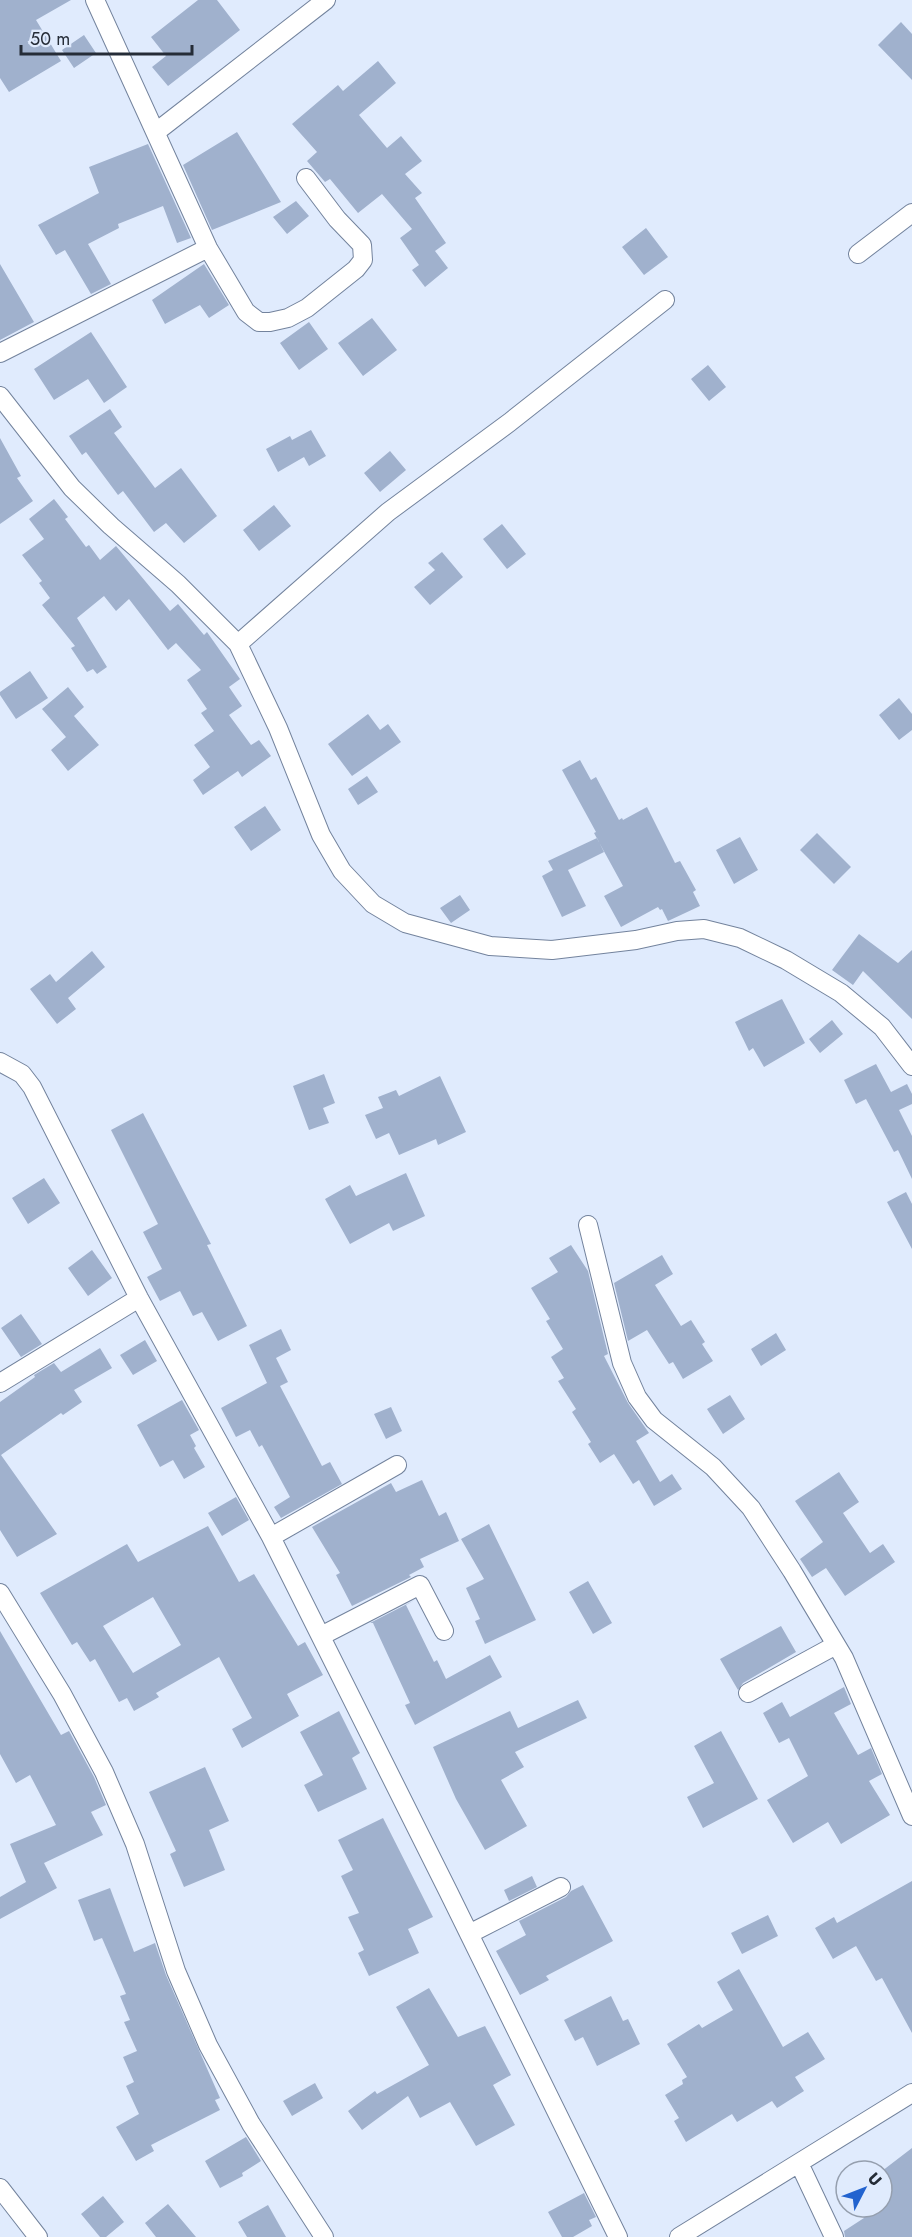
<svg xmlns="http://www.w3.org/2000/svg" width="912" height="2237" viewBox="0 0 912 2237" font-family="Jost,sans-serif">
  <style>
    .building { fill: #a0b1cd; fill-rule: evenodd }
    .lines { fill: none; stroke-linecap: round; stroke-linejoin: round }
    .minor-casing { stroke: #73839d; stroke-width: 20 }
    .minor { stroke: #fff; stroke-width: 18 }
  </style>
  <rect width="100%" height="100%" fill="#e0ebfd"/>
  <!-- building -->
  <path class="building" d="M0,0H71L36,20L61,61L9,92L0,78Z
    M198,0H217L240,30L168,86L152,67L166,56L151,37Z
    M901,22L912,34V80L878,45Z
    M84,35L96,53L74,68L62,50Z
    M378,61L396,83L359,115L387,148L401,136L422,161L405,174L422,193L415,198L446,243L435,251L448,268L425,287L412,270L419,265L400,238L412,229L382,194L358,213L330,179L325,182L307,161L317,152L292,124L338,85L343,91Z
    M237,132L281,202L212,230L183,165Z
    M148,144L191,238L177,243L163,206L118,224L119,228L88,244L111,284L91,294L65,250L56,255L38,225L99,193L89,167Z
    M296,201L309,216L287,234L273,217Z
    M646,228L668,257L644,275L622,247Z
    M0,264L34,322L0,340Z
    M204,264L229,305L209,318L200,305L165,324L152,300Z
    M372,318L397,350L363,376L338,343Z
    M309,322L328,349L299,370L280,343Z
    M91,332L127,387L104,403L88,379L54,400L34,369Z
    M708,365L726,387L709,401L691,379Z
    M110,409L122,427L114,433L155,488L181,468L217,516L184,543L166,523L154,532L123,491L118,495L86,452L82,455L69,436Z
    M311,430L326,456L309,466L304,457L278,472L266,449L290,436L292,440Z
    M0,438L21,476L17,478L33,501L0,524Z
    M390,451L406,470L380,492L364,473Z
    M54,499L68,517L65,519L86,547L89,545L100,560L116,546L170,611L178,604L204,635L207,632L240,679L229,687L242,706L229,715L251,745L259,740L271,756L242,777L238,771L203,795L193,780L210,767L194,745L214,731L201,713L207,709L187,680L201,670L176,643L168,650L129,599L116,611L104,596L77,618L107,667L97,674L93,669L87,672L71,648L75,646L42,605L50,598L39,583L42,581L22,555L44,539L29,519Z
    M274,505L291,526L259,551L243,530Z
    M502,524L526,554L507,569L483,539Z
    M442,552L463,577L430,605L414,587L435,570L428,563Z
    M30,671L48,698L16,719L0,695V692Z
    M68,687L84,707L74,716L99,745L68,771L51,750L66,737L42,709Z
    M899,698L912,714V730L899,740L879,715Z
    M368,714L380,730L388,724L401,742L352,776L328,744Z
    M580,760L591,780L596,777L619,820L622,818L623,820L647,807L675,863L680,861L696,890L693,892L700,906L668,921L662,909L660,910L658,907L621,927L604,896L623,886L594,833L596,832L562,770Z
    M367,776L378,792L358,805L348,789Z
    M265,806L281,830L251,851L234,827Z
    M817,833L851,867L834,884L800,850Z
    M740,837L758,870L734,884L716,850Z
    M597,838L604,852L568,870L586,906L562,917L542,876L553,870L548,861Z
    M460,895L470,910L451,923L440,908Z
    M859,934L898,963L912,950V1019L863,971L853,985L832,970Z
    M92,951L105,967L68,998L76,1009L57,1024L30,989L50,974L56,982Z
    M782,999L805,1043L764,1067L753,1048L749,1051L735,1022Z
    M832,1020L843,1034L820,1053L809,1039Z
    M876,1064L891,1092L907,1084L912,1094V1104L899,1110L912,1136V1179L898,1150L894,1152L866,1099L856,1104L844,1080Z
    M324,1074L335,1103L323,1108L329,1123L309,1130L293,1086Z
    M440,1076L466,1132L438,1145L436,1139L399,1155L389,1133L376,1139L365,1115L383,1108L378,1097L396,1090L399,1096Z
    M143,1113L211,1244L207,1245L247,1326L218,1341L202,1312L193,1316L180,1291L160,1301L147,1277L162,1269L143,1232L158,1224L111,1130Z
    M406,1173L425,1216L393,1231L389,1223L350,1244L325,1199L350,1185L356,1196Z
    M44,1178L60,1203L28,1224L12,1198Z
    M906,1192L912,1204V1249L887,1202Z
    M571,1245L588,1271L608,1354L604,1356L628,1403L649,1433L636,1441L660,1482L672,1474L682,1489L654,1506L639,1480L633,1484L614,1454L600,1463L588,1444L591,1442L572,1412L576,1409L558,1381L564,1378L551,1357L563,1349L546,1321L550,1319L531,1288L558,1272L549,1258Z
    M92,1250L112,1278L88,1296L68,1268Z
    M662,1255L673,1274L655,1285L681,1326L691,1320L705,1342L702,1344L713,1361L683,1379L673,1362L669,1364L647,1330L628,1341L614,1283Z
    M21,1314L42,1344L21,1357L1,1328Z
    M281,1329L291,1350L276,1358L288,1382L280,1386L322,1466L330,1462L342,1484L281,1518L274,1507L290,1497L262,1445L259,1447L250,1430L236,1437L221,1408L267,1383L249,1345Z
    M776,1333L786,1350L761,1366L751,1349Z
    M145,1340L157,1361L133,1375L120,1355Z
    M100,1348L112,1368L74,1390L82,1402L63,1415L61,1413L1,1455L57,1534L17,1557L0,1530V1402L35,1377L34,1375L54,1363L61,1372Z
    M730,1395L745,1419L723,1434L707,1409Z
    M182,1400L199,1430L190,1435L196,1446L194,1448L205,1467L184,1479L173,1460L160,1467L137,1425Z
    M391,1407L402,1431L386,1439L374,1414Z
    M839,1472L859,1502L843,1513L870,1553L883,1544L895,1562L845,1596L826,1568L812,1577L800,1559L823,1542L795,1501Z
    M422,1480L439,1516L446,1512L459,1541L420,1559L424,1567L409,1575L411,1577L352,1606L336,1575L340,1573L312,1527L391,1483L396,1492Z
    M236,1497L249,1520L222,1536L208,1513Z
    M489,1524L536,1620L485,1644L475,1621L480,1619L466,1588L484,1579L461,1539Z
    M208,1526L239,1582L254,1574L298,1646L305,1642L323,1675L287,1694L299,1716L242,1748L232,1729L252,1718L219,1657L156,1693L159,1697L134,1711L127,1698L119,1702L95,1659L90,1662L77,1642L72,1645L40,1593L127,1544L138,1562ZM153,1597L181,1645L133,1673L103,1626Z
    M588,1581L612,1623L593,1634L569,1592Z
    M415,1600L406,1605L434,1662L437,1660L446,1679L490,1655L502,1677L415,1725L405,1705L410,1703L373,1623H370Z
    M781,1626L796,1652L743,1683L738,1690L720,1659Z
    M0,1631L61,1735L69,1731L94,1777L106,1805L91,1812L103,1835L44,1863L57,1888L0,1919V1897L26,1882L10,1844L56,1825L30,1775L16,1783L0,1754Z
    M844,1687L851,1704L834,1713L858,1755L871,1748L882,1774L869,1781L890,1815L841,1844L828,1822L793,1843L767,1800L808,1776L789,1738L779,1743L763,1713L782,1702L790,1717Z
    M578,1700L587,1718L515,1752L524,1767L501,1780L527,1826L485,1850L456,1799L433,1747L510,1711L518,1728Z
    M339,1711L360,1753L352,1758L367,1789L318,1812L304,1785L323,1775L300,1732Z
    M721,1731L758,1799L703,1828L687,1797L714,1783L694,1746Z
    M205,1767L229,1821L209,1830L225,1870L184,1887L170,1854L176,1851L149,1792Z
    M383,1818L433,1917L408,1929L419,1953L369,1976L358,1953L364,1950L348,1917L359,1913L341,1876L353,1870L338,1840Z
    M532,1876L537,1887L509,1901L504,1890Z
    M912,1881V2033L882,1978L876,1981L856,1946L833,1959L815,1928L834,1917L837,1923Z
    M583,1885L613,1941L546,1976L549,1980L520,1995L496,1951L526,1935L519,1921L566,1897L571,1891Z
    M110,1888L134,1952L155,1943L166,1975L220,2098L215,2100L220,2110L151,2145L154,2151L136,2161L116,2127L139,2114L126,2086L134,2082L123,2057L137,2051L124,2022L130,2020L120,1996L126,1994L102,1938L94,1941L78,1900Z
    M768,1915L778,1936L742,1954L731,1933Z
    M739,1969L783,2047L808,2032L825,2059L795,2077L804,2091L777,2108L772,2101L737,2122L732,2114L686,2142L674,2121L679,2118L665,2095L683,2084L682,2080L687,2077L667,2044L699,2024L702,2028L733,2010L717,1982Z
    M429,1988L458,2037L485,2026L511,2075L493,2085L515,2125L476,2146L450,2102L420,2118L408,2096L362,2130L348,2111L375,2091L377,2094L429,2065L396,2007Z
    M611,1996L623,2021L628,2019L640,2044L597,2066L583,2037L575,2041L564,2020Z
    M315,2083L323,2098L292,2116L283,2101Z
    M246,2137L261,2161L242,2173L243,2176L220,2188L205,2161Z
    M912,2148V2237H845L844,2231L864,2218L857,2207H882V2171Z
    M584,2193L596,2217L589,2220L592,2226L573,2237H562L548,2212Z
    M103,2196L124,2222L106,2237H100L81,2214Z
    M168,2204L196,2237H156L145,2223Z
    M268,2205L286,2237H247L238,2222Z"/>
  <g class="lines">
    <!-- minor casing -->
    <g class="minor-casing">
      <path id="minor" d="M95,0L208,248L246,312L259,322H270L288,318L307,308L356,269L363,260L362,245L337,219L306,178
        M156,132L326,0
        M858,254L912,213
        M0,353L208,248
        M0,396L72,488L111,526L178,584L238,644L278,728L321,835L342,871L373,904L405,923L490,946L552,950L636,940L677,931L704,929L740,938L786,960L841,993L882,1027L912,1066
        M238,644L388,512L510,422L665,300
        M0,1062L22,1074L32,1087L139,1298L271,1537L448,1891L618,2237
        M588,1225L622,1363L637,1397L654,1420L713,1467L751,1508L792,1571L844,1658L912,1816
        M0,1383L139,1298
        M271,1537L397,1465
        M0,1593L62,1694L104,1772L135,1844L176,1971L208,2045L251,2124L324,2237
        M321,1636L420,1585L444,1631
        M748,1693L836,1645
        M469,1934L561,1887
        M799,2163L834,2237
        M0,2188L38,2237
        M679,2237L912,2093"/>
    </g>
    <!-- minor -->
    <use href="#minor" class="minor"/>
  </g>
  <!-- north arrow -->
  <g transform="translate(864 2189) rotate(48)"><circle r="28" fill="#e0ebfd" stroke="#959fae" stroke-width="1.5"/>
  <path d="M0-4.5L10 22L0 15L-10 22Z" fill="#2263cf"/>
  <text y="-9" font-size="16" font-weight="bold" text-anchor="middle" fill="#252c37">U</text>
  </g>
  <!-- scale -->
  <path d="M21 45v9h171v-9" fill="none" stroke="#252c37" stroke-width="3"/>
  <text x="30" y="45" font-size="18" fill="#252c37" stroke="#e0ebfd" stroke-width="4.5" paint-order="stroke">50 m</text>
</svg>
